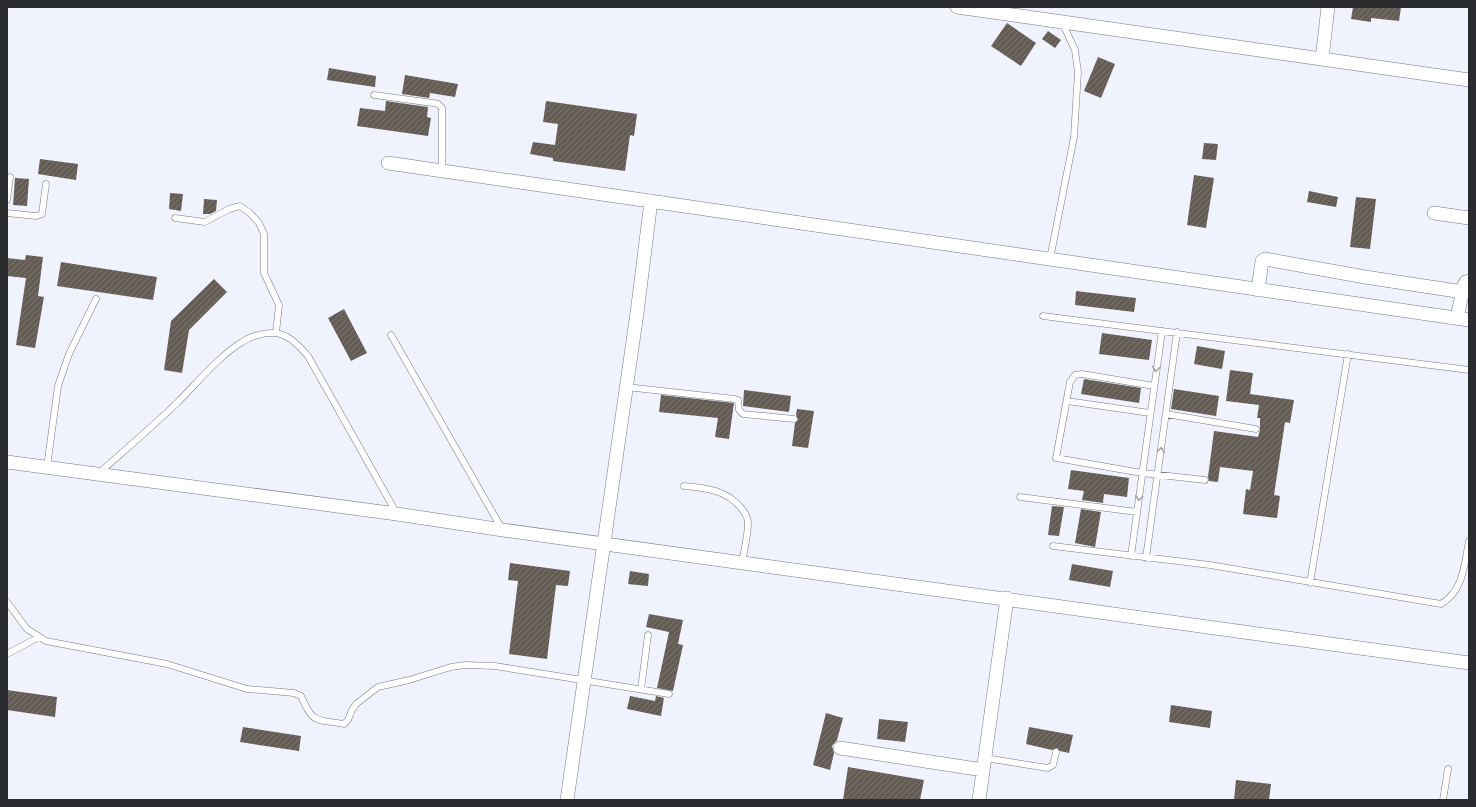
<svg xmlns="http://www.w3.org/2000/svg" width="1476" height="807" viewBox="0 0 1476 807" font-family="'Open Sans',sans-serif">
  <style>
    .building { fill: url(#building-hatch) }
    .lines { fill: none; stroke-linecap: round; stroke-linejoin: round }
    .lane-casing { stroke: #767882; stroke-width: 7 }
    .street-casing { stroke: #767882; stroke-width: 14 }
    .lane { stroke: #fff; stroke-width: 6 }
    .street { stroke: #fff; stroke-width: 13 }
    .oneway { stroke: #a0a0a2 }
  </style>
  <defs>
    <pattern id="building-hatch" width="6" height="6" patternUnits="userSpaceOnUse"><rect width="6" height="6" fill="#645d55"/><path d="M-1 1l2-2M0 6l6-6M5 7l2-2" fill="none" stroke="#7b7670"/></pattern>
  </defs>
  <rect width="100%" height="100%" fill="#f0f3fe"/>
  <!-- building -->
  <path class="building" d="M1353,7H1401L1399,21L1371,18V22L1351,19Z
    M1007,23L1036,43L1021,66L991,46Z
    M1048,31L1061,40L1055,48L1042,39Z
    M1098,57L1115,64L1101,98L1084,91Z
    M329,68L376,76L375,87L327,80Z
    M405,75L458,84L455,97L430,93L429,98L402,94Z
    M386,101L428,107L427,117L431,118L428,136L357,126L360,108L385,111Z
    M546,101L637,114L634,136L630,135L625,171L553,161V158L530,154L533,142L555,145L558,124L543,122Z
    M1204,143L1218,144L1216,160L1202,159Z
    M40,159L78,164L76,180L38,174Z
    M1194,175L1214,178L1206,228L1187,225Z
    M15,178L29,179L27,206L13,205Z
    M1309,191L1338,197L1336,207L1307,202Z
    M170,193L183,194L181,211L169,209Z
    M1356,197L1376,199L1370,249L1350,247Z
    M204,199L217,200L216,211L210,214H203Z
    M26,255L43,257L38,296L44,297L35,348L16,345L26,278L7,276V258L25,260Z
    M61,262L157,277L153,300L57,286Z
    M214,279L227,292L189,330L182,373L164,370L171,321Z
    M1076,291L1136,298L1134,312L1075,305Z
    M344,309L367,353L351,361L328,318Z
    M1102,333L1152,340L1149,360L1099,354Z
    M1197,346L1225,351L1222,369L1194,364Z
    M1230,370L1253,373L1250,394L1294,400L1290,423L1285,422L1274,495L1280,496L1277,518L1243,514L1246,489L1250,490L1253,471L1220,467L1218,482L1209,481L1208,477L1214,431L1258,437L1260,430V418H1257L1259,405L1226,401Z
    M1084,379L1141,388L1139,403L1081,394Z
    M1174,389L1219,396L1216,416L1171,409Z
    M744,390L791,396L789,412L743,406Z
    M661,395L734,403L729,439L715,437L718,418L659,412Z
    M797,409L814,411L808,448L792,446L795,423L798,420L796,415Z
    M1071,470L1129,478L1127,497L1104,494L1103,503L1082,500L1084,491L1068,489Z
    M1052,506L1064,507L1059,536L1048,535Z
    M1081,509L1101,512L1095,547L1075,543Z
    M510,563L570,571L568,586L556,585L547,659L509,654L518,581L508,580Z
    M1072,564L1113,571L1110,587L1069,580Z
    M630,571L649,574L648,586L628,584Z
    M649,614L683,620L678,644L683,645L673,691L657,688L669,632L646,627Z
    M7,690L57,697L55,717L7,710Z
    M630,696L655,701L656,696L664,698L661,716L627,709Z
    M1171,705L1212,711L1210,728L1169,722Z
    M826,713L843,718L837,740L832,746L834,753L830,770L813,765Z
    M879,719L908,722L905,742L877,739Z
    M243,727L301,736L299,751L240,742Z
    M1029,727L1073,735L1069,753L1060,751L1057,748L1052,750L1026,744Z
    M848,767L924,780L920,800H843Z
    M1236,780L1271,784L1269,800H1234Z"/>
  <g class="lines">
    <!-- lane casing -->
    <g class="lane-casing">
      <path id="lane" d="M374,95L433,103L438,104L442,108V171
        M7,200L10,177
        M7,213L36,216L42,214L46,184
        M175,218L205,222L229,209L240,206L250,213L259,223L264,234V273L279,305L276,333
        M1050,259L1074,137L1078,72L1075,50L1062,22
        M1043,316L1469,370
        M391,335L502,529
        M1154,386L1082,374L1075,375L1070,382L1056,458L1142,473L1205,480
        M626,387L735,399L738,400L739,410L743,414L794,419
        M1067,401L1150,413
        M1166,414L1256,429
        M47,467L58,386L69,354L96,299
        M98,474C125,450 152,427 178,402C197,383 219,356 242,342C249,337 262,333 271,333C287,332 298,345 308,356L397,514
        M684,486C707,488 727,490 742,509C745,513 748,517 748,523C748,536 744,550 742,563
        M1020,497L1137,512
        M1053,546L1210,565L1441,604C1464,590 1464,565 1469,541
        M1131,556L1162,331
        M1146,558L1177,332
        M1310,583L1348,354
        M7,602L27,629L46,641L167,664L247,689L294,693L301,696C313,724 315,719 344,724L348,720L352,710L356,704L378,687L409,680L451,667L465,665L495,666L669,694
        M7,654L39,637
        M641,689L648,635
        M985,758L1048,768L1053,765L1056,752
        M1443,800L1448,769"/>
    </g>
    <!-- street casing -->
    <g class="street-casing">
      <path id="street" d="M957,7L1469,80
        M1322,59L1328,7
        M388,163L1469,320
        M1434,213L1469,218
        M1258,290L1262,261L1265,259L1365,277L1463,292
        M1457,318L1464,285L1466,282L1469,281
        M7,462L397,514L503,530L1469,663
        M840,748L983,770
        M567,800L637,313L651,201
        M979,800L1007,598"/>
    </g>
    <!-- lane -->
    <use href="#lane" class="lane"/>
    <!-- street -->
    <use href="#street" class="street"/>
  </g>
  <!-- one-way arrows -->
  <defs><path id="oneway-chevron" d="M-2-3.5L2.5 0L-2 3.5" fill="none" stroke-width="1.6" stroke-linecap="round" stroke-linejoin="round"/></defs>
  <g class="oneway">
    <use href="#oneway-chevron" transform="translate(1156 369) rotate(98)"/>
    <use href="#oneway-chevron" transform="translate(1161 450) rotate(-82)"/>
    <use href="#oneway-chevron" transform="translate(1139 498) rotate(98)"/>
  </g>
  <!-- border -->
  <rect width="1476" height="807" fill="none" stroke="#2b2c30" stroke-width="16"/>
</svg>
